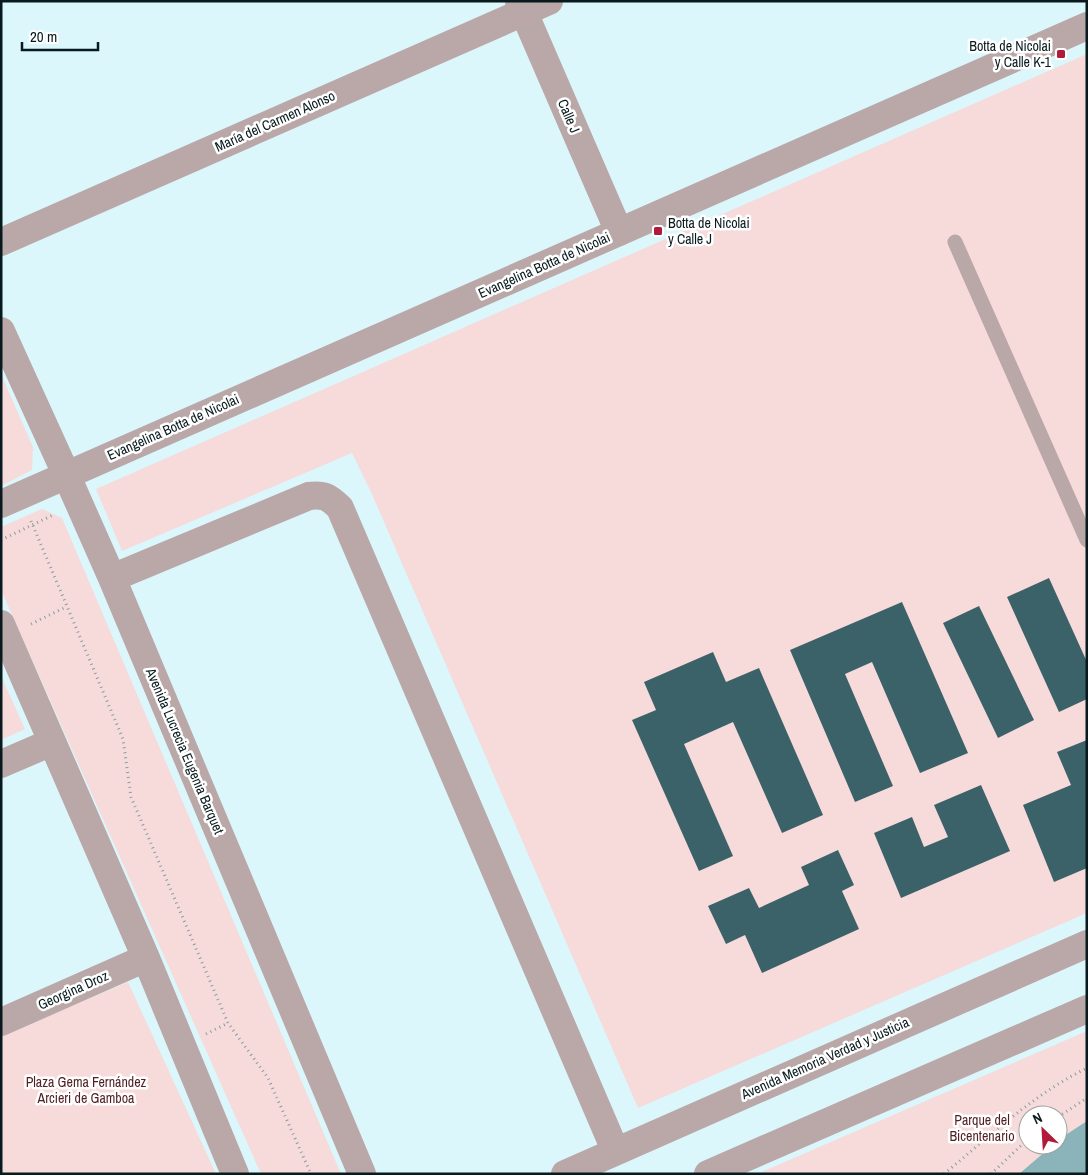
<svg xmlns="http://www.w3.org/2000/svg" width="1088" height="1175" viewBox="0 0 1088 1175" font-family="'Archivo Narrow',sans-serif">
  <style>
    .green { fill: #f7dada; fill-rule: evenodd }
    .water { fill: #8ab3ba }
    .building { fill: #3b6269 }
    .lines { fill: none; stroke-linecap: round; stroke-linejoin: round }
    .path { stroke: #869da2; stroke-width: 3; stroke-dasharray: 1 4; stroke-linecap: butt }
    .service { stroke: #baa7a7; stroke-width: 15 }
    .minor { stroke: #baa7a7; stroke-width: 28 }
    .tertiary { stroke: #baa7a7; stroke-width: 28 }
    .poi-dot { fill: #af1b38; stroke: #fff; stroke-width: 2 }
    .labels { text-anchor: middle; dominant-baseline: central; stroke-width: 5; stroke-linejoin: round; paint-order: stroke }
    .poi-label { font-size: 14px; fill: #081a1d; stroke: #fff; text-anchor: end }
    .street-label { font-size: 14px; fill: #081a1d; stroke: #fff }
    .park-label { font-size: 14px; fill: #511f23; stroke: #fff }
  </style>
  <rect width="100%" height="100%" fill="#dbf7fc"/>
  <!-- green -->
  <path class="green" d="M1087,54V913L638,1108L371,492L352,453L122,551L96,489Z
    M1,374L33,447L32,470L1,486Z
    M42,509L62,518L341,1174H261L1,590V527Z
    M1,676L25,729L1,740Z
    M128,982L216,1174H1V1036Z
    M1087,1031V1174H757ZM1028,1115H1058V1145H1028Z"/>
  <!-- water -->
  <path class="water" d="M1087,1121V1174H1019L1053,1145H1058V1140Z"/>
  <!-- building -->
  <path class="building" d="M1049,578L1087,662V699L1059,712L1007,597Z
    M902,602L968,753L920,773L872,662L845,674L893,786L855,802L790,650Z
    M979,606L1034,720L998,738L943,623Z
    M713,652L726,682L759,668L823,815L782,833L733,722L684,744L733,856L699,871L632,720L656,710L644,682Z
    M1087,740V868L1054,882L1023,805L1071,785L1057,752Z
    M981,785L1010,851L901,898L874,833L912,817L924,847L948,837L934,805Z
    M838,850L854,885L842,891L859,929L762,973L745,935L726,944L708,906L749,888L759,908L809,885L801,867Z"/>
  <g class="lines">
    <!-- path -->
    <path class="path" d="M31,521L123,739L131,797L228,1023L268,1078L311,1174
      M1,540L55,514
      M31,624L66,607
      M206,1034L228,1023
      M1058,1117L1087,1098
      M944,1174C990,1136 1034,1094 1087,1068
      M991,1174L1028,1139"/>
    <!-- service -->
    <path class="service" d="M955,242L1087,540"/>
    <!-- minor -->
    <path class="minor" d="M519,1L619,232
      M1,242L549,1
      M66,474L112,578L362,1174
      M112,578L309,496C324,494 329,497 340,508L615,1150
      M1,624L146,958L235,1174
      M1,764L52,742
      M1,1022L146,958"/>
    <!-- tertiary -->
    <path class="tertiary" d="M1,331L66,474
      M1,504L1087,26
      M565,1174L1087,944
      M708,1174L1087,1009"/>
  </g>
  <!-- markers -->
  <g class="poi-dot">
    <rect x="1056" y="49" width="10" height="10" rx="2.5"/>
    <rect x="653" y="226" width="10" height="10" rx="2.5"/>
  </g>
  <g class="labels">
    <!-- poi labels -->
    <g class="poi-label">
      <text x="1051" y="46">Botta de Nicolai<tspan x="1051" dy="16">y Calle K-1</tspan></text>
      <text x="668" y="223" text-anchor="start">Botta de Nicolai<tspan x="668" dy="16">y Calle J</tspan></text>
    </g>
    <!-- street labels -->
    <g class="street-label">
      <text transform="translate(569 116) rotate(67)">Calle J</text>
      <text transform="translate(275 121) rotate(-24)">María del Carmen Alonso</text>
      <text transform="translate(544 265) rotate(-24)">Evangelina Botta de Nicolai</text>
      <text transform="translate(173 427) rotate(-24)">Evangelina Botta de Nicolai</text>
      <text transform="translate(185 751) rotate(67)">Avenida Lucrecia Eugenia Barquet</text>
      <text transform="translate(73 990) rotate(-24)">Georgina Droz</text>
      <text transform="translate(825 1058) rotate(-24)">Avenida Memoria Verdad y Justicia</text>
    </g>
    <!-- park labels -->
    <g class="park-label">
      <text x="86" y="1082">Plaza Gema Fernández<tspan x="86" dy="16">Arcieri de Gamboa</tspan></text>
      <text x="982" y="1120">Parque del<tspan x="982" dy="16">Bicentenario</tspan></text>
    </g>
  </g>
  <!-- border -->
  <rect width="1088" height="1175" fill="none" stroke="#081a1d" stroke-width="5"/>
  <!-- north arrow -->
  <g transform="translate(1043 1130) rotate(335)"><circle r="24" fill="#ffffff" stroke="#9ca3a5"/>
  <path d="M0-4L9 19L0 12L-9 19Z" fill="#af1b38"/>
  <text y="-8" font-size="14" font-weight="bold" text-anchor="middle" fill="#081a1d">N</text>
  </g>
  <!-- scale -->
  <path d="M22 42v8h76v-8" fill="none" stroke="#081a1d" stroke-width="2.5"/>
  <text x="30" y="42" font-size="15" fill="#081a1d" stroke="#ffffff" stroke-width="4" paint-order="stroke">20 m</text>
</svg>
